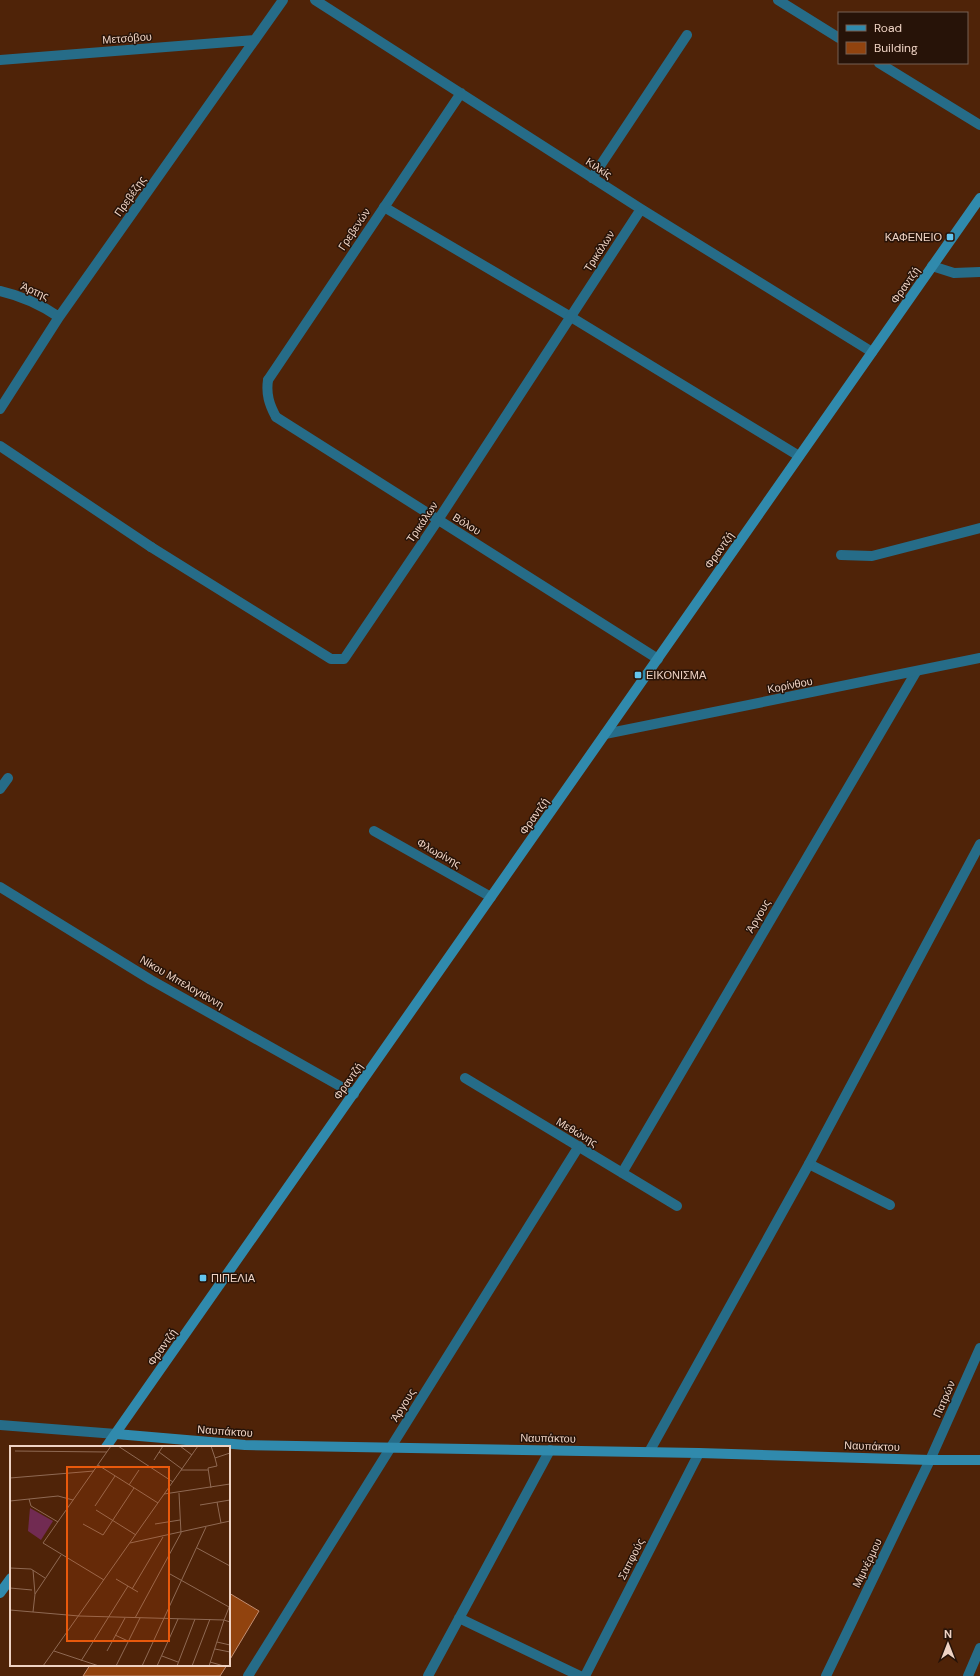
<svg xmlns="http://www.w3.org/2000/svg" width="980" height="1676" font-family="'DM Sans',sans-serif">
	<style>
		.building { fill: #91430e; stroke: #c18c70 }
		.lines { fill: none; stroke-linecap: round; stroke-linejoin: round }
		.service { stroke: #266c88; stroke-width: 10 }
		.pedestrian { stroke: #266c88; stroke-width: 10 }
		.minor { stroke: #266c88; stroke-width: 10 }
		.tertiary { stroke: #266c88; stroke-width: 10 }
		.secondary { stroke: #308aad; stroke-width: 10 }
		.poi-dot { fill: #64c5ee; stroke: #271308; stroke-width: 1.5 }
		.labels { text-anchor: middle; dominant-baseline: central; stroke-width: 3; stroke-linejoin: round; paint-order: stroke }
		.street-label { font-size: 11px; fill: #efd3c4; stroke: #271308 }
		.poi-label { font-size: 11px; fill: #efd3c4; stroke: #271308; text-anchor: start }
		.inset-road { fill: none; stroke: #8f6953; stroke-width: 1 }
		.view { fill: #e8590c; fill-opacity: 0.15; stroke: #e8590c; stroke-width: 2 }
		.inset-edge { fill: none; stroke: #efd3c4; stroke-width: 2 }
	</style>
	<rect width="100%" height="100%" fill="#4f2308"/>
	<path class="building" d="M229 1593 259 1611 229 1661Z
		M90 1665H227L220 1676H83Z"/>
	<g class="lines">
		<path class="service" d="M384 207 571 317 799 456
			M268 380C266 394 269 404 276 417
			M0 789 8 778
			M809 1164 890 1205"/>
		<path class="pedestrian" d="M0 446 151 547
			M374 831 491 897"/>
		<path class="minor" d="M315 0 641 209 872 352
			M778 0 839 38
			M0 60 255 40
			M879 63 980 125
			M592 178 687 35
			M932 266 954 273 980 272
			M0 291C22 296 40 304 59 317
			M268 380 461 93
			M0 409 59 317 283 0
			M276 417 658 659
			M151 547 331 659H344L438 520 641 209
			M841 555 872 556 980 528
			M0 887 151 980 354 1094
			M465 1078 677 1206
			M622 1173 916 672
			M649 1452 809 1164 980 844
			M459 1618 580 1676
			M248 1676 579 1146
			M428 1676 550 1450
			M585 1676 699 1453
			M826 1676 930 1460 980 1348
			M968 1676 980 1648"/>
		<path class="tertiary" d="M605 734 980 658
			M0 1425 116 1434"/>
		<path class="secondary" d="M116 1434 245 1445 699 1453 930 1460H980
			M106 1447 980 198
			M0 1593 11 1578"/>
	</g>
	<g class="poi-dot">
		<rect x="946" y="233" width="8" height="8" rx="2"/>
		<rect x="634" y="671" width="8" height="8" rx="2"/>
		<rect x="199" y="1274" width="8" height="8" rx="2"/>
	</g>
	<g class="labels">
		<g class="street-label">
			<text transform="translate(127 38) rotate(-4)">Μετσόβου</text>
			<text transform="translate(599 168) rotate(33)">Κιλκίς</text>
			<text transform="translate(130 196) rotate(-55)">Πρεβέζης</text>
			<text transform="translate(354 229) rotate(-56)">Γρεβενών</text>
			<text transform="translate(599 251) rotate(-57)">Τρικάλων</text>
			<text transform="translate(905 285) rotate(-55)">Φραντζή</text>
			<text transform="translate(35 291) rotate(23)">Άρτης</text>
			<text transform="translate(422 522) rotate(-56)">Τρικάλων</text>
			<text transform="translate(467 524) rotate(32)">Βόλου</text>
			<text transform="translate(719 550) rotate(-55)">Φραντζή</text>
			<text transform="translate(790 685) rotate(-11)">Κορίνθου</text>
			<text transform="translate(534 816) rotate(-55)">Φραντζή</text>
			<text transform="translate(439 853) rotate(29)">Φλωρίνης</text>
			<text transform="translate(758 916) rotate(-60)">Άργους</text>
			<text transform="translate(182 982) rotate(30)">Νίκου Μπελογιάννη</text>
			<text transform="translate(348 1081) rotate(-55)">Φραντζή</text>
			<text transform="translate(577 1132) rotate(31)">Μεθώνης</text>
			<text transform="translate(162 1347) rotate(-55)">Φραντζή</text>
			<text transform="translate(944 1399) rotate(-66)">Πατρών</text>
			<text transform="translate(403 1405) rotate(-58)">Άργους</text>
			<text transform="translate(225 1431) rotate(4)">Ναυπάκτου</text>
			<text transform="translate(548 1438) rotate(1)">Ναυπάκτου</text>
			<text transform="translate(872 1446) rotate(2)">Ναυπάκτου</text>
			<text transform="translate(631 1559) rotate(-63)">Σαπφούς</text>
			<text transform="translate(867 1563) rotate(-64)">Μιμνέρμου</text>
		</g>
		<g class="poi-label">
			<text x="942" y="237" text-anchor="end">ΚΑΦΕΝΕΙΟ</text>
			<text x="646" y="675">ΕΙΚΟΝΙΣΜΑ</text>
			<text x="211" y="1278">ΠΙΠΕΛΙΑ</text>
		</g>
	</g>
	<g transform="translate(10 1446)">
		<rect width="220" height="220" fill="#4f2308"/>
		<path d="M20 62 43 75 31 94 18 85Z" fill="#712b52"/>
		<path class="inset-road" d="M108 0 163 36M170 0 182 9M201 0 205 12 220 7M5 5 97 6M149 6 172 23M144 14 153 0M88 19 148 57M171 24H198M0 32 84 25M119 39 129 24M201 42 198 22 207 20 205 12M154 48 220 38M19 53 21 60 48 76M0 55 48 50 63 54M207 56 211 77M190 59 220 54M85 60 105 30M86 64 126 89M73 78 93 89 124 42M145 78 170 74M120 97 220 75M187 102 220 120M0 122 21 123 35 132M23 124 25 148M160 128 219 161M106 133 128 146M94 134 33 97 101 0M0 142 22 144M122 143 153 91M0 164 69 170M23 166 25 148 51 109M69 170 214 174 220 159M125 172 171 87 169 47M105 189 118 195M207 196 220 199M205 203 220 206M44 205 89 220M97 205 115 172M152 210 168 216M71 215 118 140M200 216 214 220M33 220 188 0M106 220 130 172M132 220 196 81M147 220 168 173M167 220 185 173M182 220 200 173M199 220 214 174 220 176"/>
		<path class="view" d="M57 21H159V195H57Z"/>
		<rect width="220" height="220" class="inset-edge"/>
	</g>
	<rect x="838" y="12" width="130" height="52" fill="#271308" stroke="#776053"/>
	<rect x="846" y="25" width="20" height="6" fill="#308aad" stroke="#776053"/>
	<text x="874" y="32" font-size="12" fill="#efd3c4">Road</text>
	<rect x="846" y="42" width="20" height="12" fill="#91430e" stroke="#776053"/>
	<text x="874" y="52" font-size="12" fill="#efd3c4">Building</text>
	<g transform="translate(948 1644)" stroke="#271308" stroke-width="3" paint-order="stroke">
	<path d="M0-3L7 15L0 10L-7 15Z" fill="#efd3c4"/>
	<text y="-6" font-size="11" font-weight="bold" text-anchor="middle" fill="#efd3c4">N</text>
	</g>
</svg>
